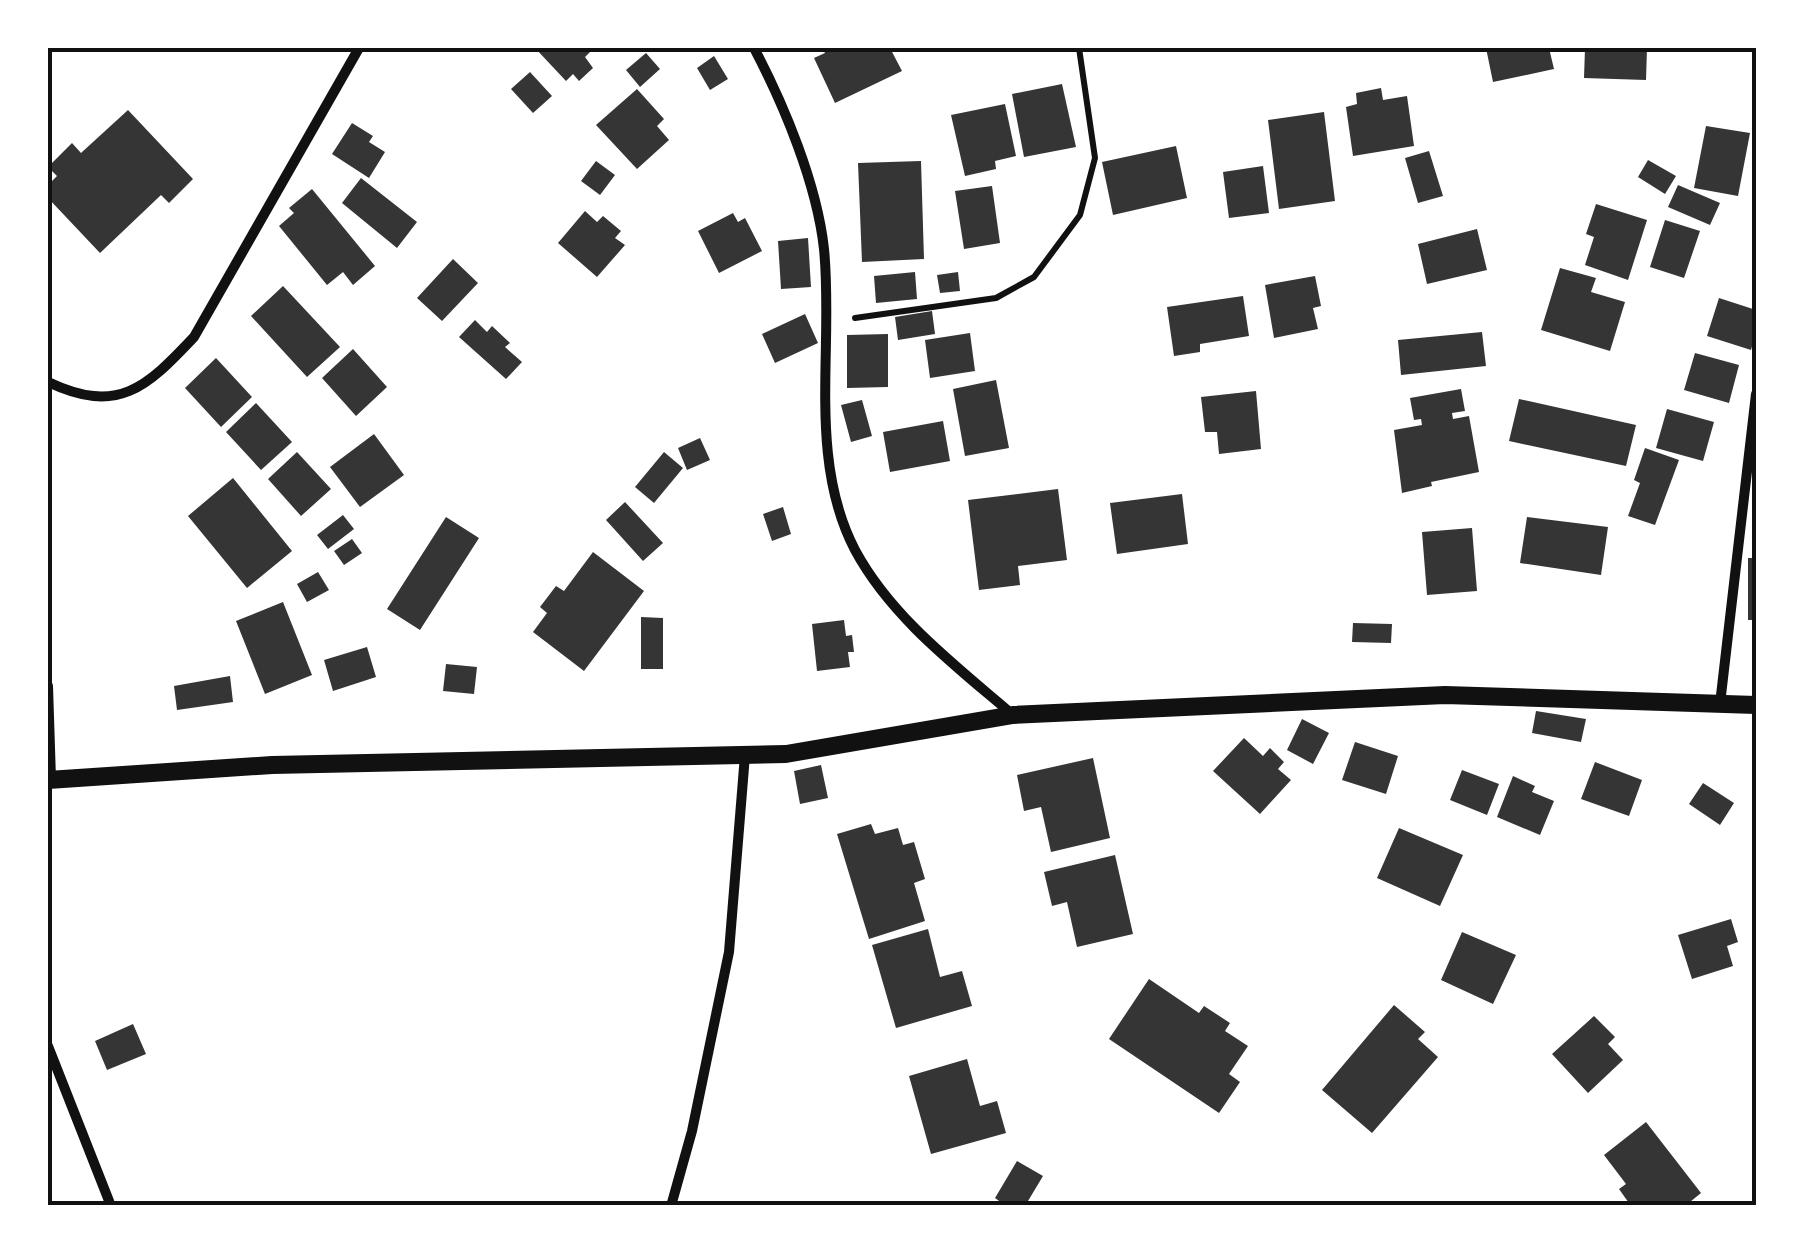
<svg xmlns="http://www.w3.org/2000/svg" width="1804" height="1253" font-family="'Public Sans',sans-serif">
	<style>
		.building { fill: #353535 }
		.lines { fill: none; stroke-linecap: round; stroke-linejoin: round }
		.path { stroke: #111; stroke-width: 6 }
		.minor { stroke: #111; stroke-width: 10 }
		.tertiary { stroke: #111; stroke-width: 18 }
		.neatline { fill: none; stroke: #111; stroke-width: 4 }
	</style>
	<rect width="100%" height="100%" fill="#fff"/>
	<path class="building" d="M535 48H586L590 52 585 57 593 68 579 81 573 74 566 81Z
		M822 48H890L902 71 835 103 814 58 825 53Z
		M1486 48H1549L1554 69 1493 82Z
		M1585 48H1647L1646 80 1584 78Z
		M646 53 660 69 640 87 626 70Z
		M714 56 728 79 710 90 697 68Z
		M530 72 552 96 533 113 511 89Z
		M1062 84 1076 147 1024 157 1012 94Z
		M1381 88 1383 100 1407 96 1414 146 1353 156 1346 107 1357 104 1356 93Z
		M637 89 664 119 657 126 669 140 637 169 596 125Z
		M1005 104 1016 156 995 161 996 169 965 176 951 115Z
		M128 110 193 179 169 203 161 195 100 253 48 198V185L57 176 48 167 72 143 81 153Z
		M1324 112 1335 201 1279 209 1268 120Z
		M352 123 373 136 369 142 385 152 369 178 332 154Z
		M1706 126 1750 133 1738 196 1694 188Z
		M1176 146 1187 198 1113 215 1102 162Z
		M1429 151 1443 196 1418 203 1405 158Z
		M1648 160 1676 176 1665 194 1638 177Z
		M596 161 615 175 600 195 581 181Z
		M921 161 924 259 862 262 858 163Z
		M1263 166 1269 213 1229 218 1223 172Z
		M361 178 417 222 397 248 342 203Z
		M1678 185 1720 203 1710 225 1668 207Z
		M992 186 1000 243 964 249 955 191Z
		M312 189 375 266 353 285 343 272 327 285 279 226 294 213 289 208Z
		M1596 204 1647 220 1628 280 1585 265 1594 237 1586 234Z
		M585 211 597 222 603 216 621 231 615 238 625 245 597 277 558 243Z
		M733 213 738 222 745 218 762 251 719 273 698 231Z
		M1665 220 1700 231 1684 278 1650 267Z
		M1477 229 1487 270 1427 284 1418 244Z
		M808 238 811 287 781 289 778 241Z
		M453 259 478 283 442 321 417 298Z
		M1560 268 1596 278 1591 292 1625 302 1610 351 1541 330Z
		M915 272 917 299 876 303 874 276Z
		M958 272 960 291 940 293 937 275Z
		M1315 276 1321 306 1313 308 1318 329 1274 338 1265 285Z
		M283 286 340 347 307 377 251 316Z
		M1243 296 1249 336 1200 344V352L1174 356 1167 307Z
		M1719 298 1756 310V332L1751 350 1707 336Z
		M932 311 935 334 898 340 895 317Z
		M805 314 818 343 775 363 762 334Z
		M475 320 487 332 492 326 510 343 505 347 522 362 506 379 459 337Z
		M1482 332 1486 366 1401 375 1398 340Z
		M970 333 975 371 930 378 925 340Z
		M888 334V387L847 388V335Z
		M353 349 387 387 356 416 322 378Z
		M1695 353 1739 365 1729 403 1684 390Z
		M216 358 252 397 221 427 185 388Z
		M996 380 1009 448 965 456 953 389Z
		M1461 389 1465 411 1452 413 1453 419 1469 416 1479 472 1431 482 1432 486 1402 493 1394 430 1422 425 1421 419 1414 420 1410 398Z
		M1256 391 1261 449 1219 454 1217 432H1205L1201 397Z
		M1519 399 1636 425 1626 466 1509 441Z
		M862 400 872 436 851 442 841 405Z
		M256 403 292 442 261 470 226 432Z
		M1667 409 1714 422 1703 461 1656 448Z
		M943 421 950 461 890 472 883 432Z
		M374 434 404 475 360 507 330 467Z
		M700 438 710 460 687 470 678 448Z
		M1645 448 1679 460 1655 525 1628 516 1640 483 1634 480Z
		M297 452 331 489 301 516 268 479Z
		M664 452 683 468 654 503 635 487Z
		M233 478 292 551 247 588 188 516Z
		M1058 489 1067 560 1018 566 1020 585 979 590 968 500Z
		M1182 494 1188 544 1117 554 1110 503Z
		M625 502 663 543 643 561 606 520Z
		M783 507 791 534 772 541 763 514Z
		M343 515 354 529 328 549 317 535Z
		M446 517 479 538 420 630 387 609Z
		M1527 517 1608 527 1601 575 1520 563Z
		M1472 528 1477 591 1427 595 1422 532Z
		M352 539 362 553 344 565 334 551Z
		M593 552 644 591 584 671 533 632 547 613 540 607 556 586 564 591Z
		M1748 558H1756V620H1748Z
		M318 572 329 590 307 602 297 584Z
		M283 602 312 675 265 694 236 621Z
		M641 617 663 618V669H641Z
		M844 620 846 636 852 635 854 652H848L850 667 817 671 812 624Z
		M1353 623 1392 624 1391 643 1352 642Z
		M367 647 376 677 333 691 324 660Z
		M446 664 477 667 474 694 443 691Z
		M230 676 233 702 177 710 174 686Z
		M1536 711 1586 719 1581 742 1532 733Z
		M1302 719 1329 733 1313 764 1287 750Z
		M1244 738 1263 756 1270 748 1284 762 1278 769 1291 780 1260 814 1213 771Z
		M1355 742 1398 756 1386 794 1342 780Z
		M1093 758 1110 838 1051 852 1041 807 1024 811 1017 775Z
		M1595 762 1642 780 1629 816 1581 799Z
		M821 765 828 798 800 804 794 771Z
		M1462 770 1499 784 1487 815 1450 800Z
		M1513 776 1535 786 1532 792 1554 801 1540 835 1497 817Z
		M1703 783 1734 803 1720 825 1689 804Z
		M871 824 875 834 898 828 903 845 914 842 925 879 914 883 925 921 869 939 837 834Z
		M1399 828 1463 855 1440 906 1377 878Z
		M1115 855 1133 934 1077 947 1067 902 1052 906 1044 872Z
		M1731 919 1738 942 1727 946 1733 966 1692 979 1678 935Z
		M928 929 940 977 962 971 972 1006 896 1028 872 945Z
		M1462 932 1516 955 1493 1004 1441 980Z
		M1149 979 1199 1013 1204 1006 1230 1023 1225 1031 1248 1046 1229 1074 1240 1082 1219 1113 1109 1039Z
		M1394 1005 1425 1032 1418 1039 1438 1057 1372 1133 1322 1090Z
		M1594 1016 1615 1037 1608 1044 1623 1060 1588 1093 1552 1054Z
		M133 1024 146 1054 107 1070 95 1041Z
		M967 1059 980 1106 997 1101 1006 1133 931 1154 909 1076Z
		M1646 1122 1701 1193 1685 1206H1631L1619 1189 1626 1184 1604 1155Z
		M1017 1161 1043 1176 1025 1206H1006L995 1198Z"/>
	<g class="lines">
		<path class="path" d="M855 318 996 298 1034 277 1080 215 1095 158 1079 48"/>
		<path class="minor" d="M754 48C784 105 817 184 824 249 834 348 807 458 855 550 891 617 956 666 1013 715
			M48 382C118 415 146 388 194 337L359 48
			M48 686 51 779
			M1720 704 1756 394
			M48 1046 111 1206
			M671 1206 692 1131 729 952 745 755"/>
		<path class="tertiary" d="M48 780 272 765 786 754 1013 715 1445 695 1756 705"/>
	</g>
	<rect width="1804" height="1253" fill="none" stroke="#ffffff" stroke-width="100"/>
	<rect x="50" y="50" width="1704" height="1153" class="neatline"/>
</svg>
